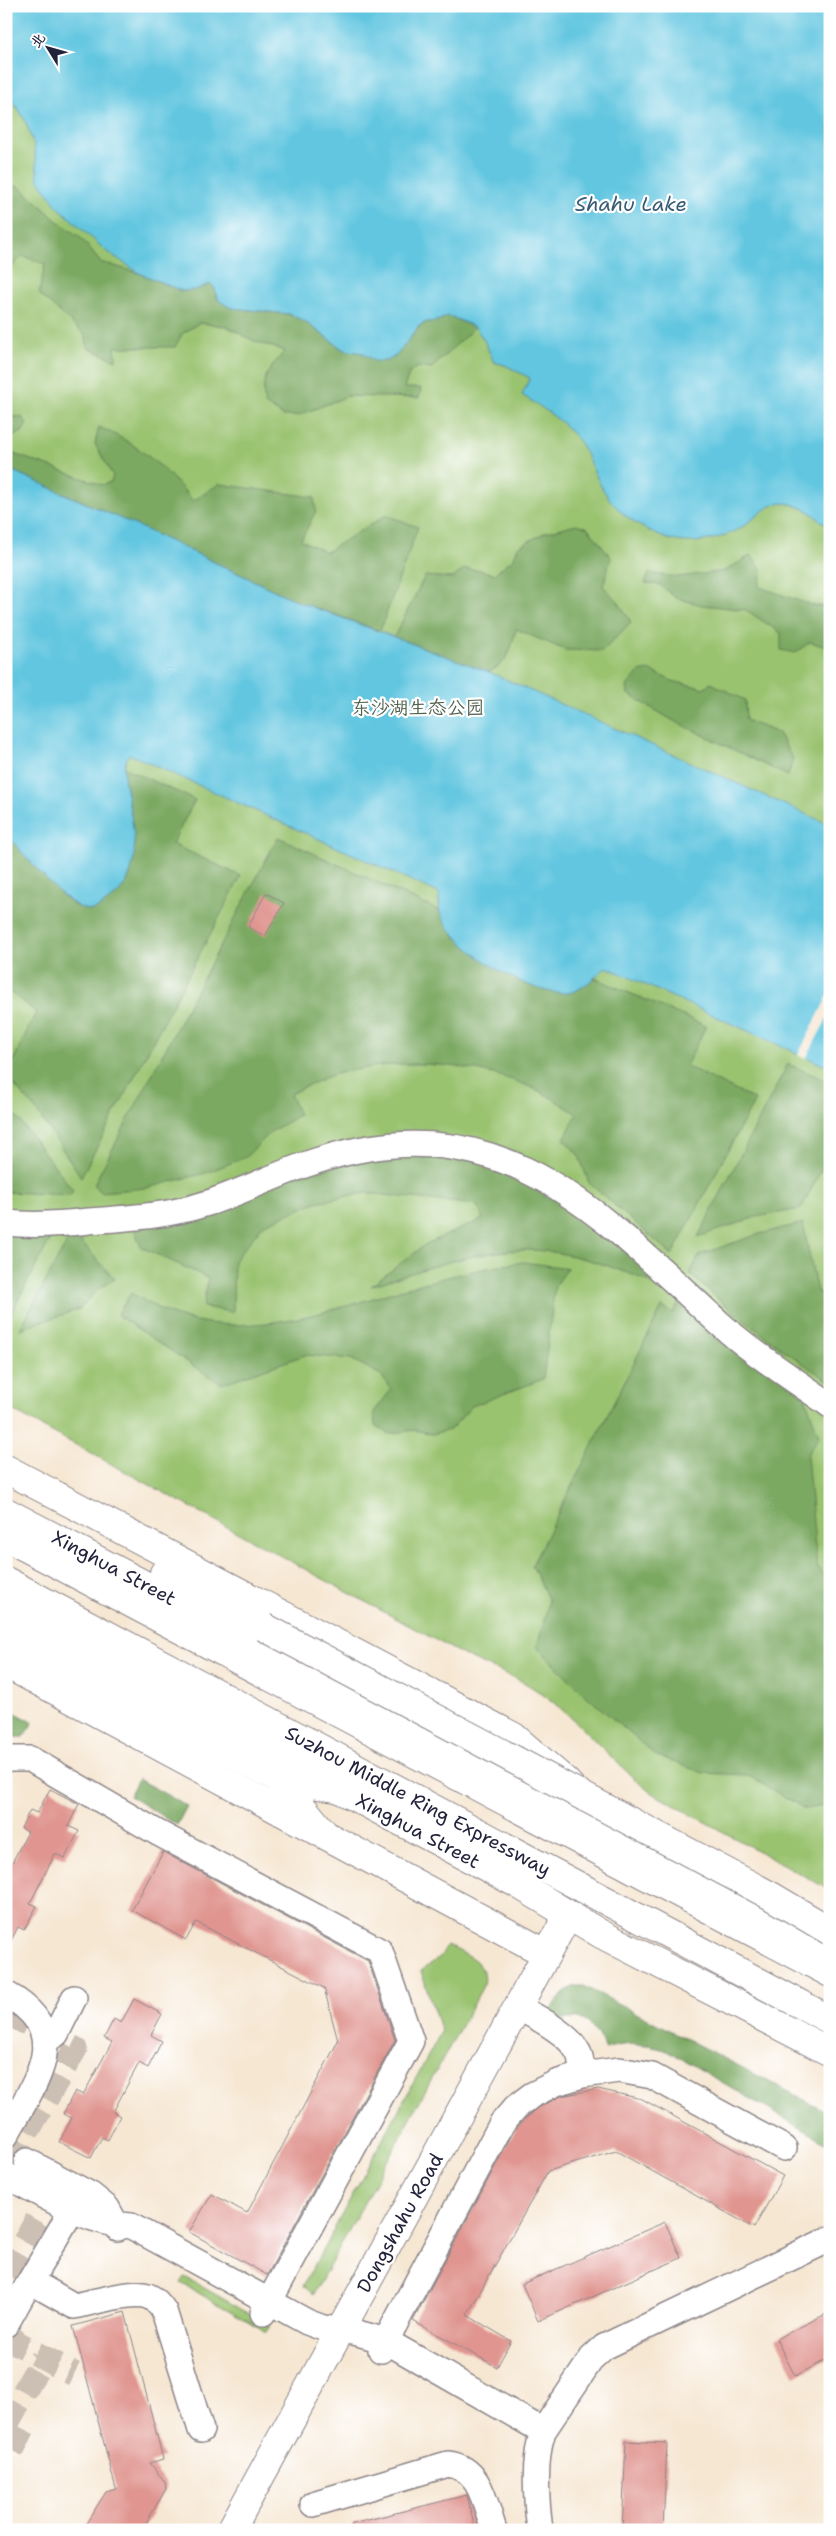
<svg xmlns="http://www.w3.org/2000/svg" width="836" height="2536" font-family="'Shantell Sans','LXGW WenKai TC',sans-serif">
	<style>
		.green { fill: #9ac36f; stroke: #5e7255 }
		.forest { fill: #7ba962; stroke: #4e664e }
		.water { fill: #62c6e0; stroke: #42748e }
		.pier { fill: #f6e7d3 }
		.building { fill: #e09590 }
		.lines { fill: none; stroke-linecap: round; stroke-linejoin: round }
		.minor-tunnel { stroke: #ccc0b5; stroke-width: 25; stroke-dasharray: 25 12; stroke-linecap: butt }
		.minor-casing { stroke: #8c8487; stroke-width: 28 }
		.major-casing { stroke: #8c8487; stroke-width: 30 }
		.highway-casing { stroke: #8c8487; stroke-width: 30 }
		.minor { stroke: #fff; stroke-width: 25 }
		.major { stroke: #fff; stroke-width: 28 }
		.highway { stroke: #fff; stroke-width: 28 }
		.highway-bridge-casing { stroke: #8c8487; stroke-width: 30; stroke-linecap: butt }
		.highway-bridge { stroke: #fff; stroke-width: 28 }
		.labels { text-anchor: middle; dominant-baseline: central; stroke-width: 4.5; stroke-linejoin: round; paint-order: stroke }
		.park-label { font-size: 19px; fill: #526250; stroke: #fff }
		.street-label { font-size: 19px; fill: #22223b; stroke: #fff }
		.water-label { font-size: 20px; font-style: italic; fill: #385b75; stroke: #fff }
	</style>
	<rect width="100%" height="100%" fill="#fff"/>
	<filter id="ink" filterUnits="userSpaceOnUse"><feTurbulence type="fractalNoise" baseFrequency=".02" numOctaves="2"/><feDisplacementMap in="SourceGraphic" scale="10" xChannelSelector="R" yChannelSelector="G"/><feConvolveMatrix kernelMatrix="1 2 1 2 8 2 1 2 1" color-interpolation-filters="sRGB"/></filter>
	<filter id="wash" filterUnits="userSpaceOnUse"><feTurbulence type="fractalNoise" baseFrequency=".0096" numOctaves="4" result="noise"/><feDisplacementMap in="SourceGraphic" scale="20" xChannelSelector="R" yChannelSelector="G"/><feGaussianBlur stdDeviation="1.12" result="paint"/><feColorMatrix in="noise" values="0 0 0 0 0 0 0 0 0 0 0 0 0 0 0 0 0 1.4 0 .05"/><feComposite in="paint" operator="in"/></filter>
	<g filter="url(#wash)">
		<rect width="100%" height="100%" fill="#f6e7d3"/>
		<path class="green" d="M6 6H830V1890L650 1792C611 1761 580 1720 539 1692 517 1676 491 1669 467 1657L6 1407Z
			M447 1945C467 1956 488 1960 483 1986L314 2294 303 2286 441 2032 421 1971 441 1956Z
			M185 2277 271 2326 267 2332 181 2283Z"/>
		<path class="forest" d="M6 184 19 187 34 199 56 220 81 238 100 262 139 273 182 291 195 290 210 284 214 286 216 297 232 308 289 314 304 321 344 350 363 353 374 361 412 336 419 327 427 322 437 321 448 316 475 327 431 369 417 367 410 372 404 388H421L419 398 348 396 297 416H283L265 404C260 377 268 371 285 351L254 341 226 326 199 323 182 334 175 347H115L116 360 88 348 85 335 39 294 45 264 22 256 6 273Z
			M6 416 22 417 27 424 22 432 12 437 8 447 11 453 102 485 111 482 113 476 95 444 99 427C137 443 167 469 193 501L219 484 314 497 316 511 301 540 326 552 386 515 418 527 380 631 299 602 142 528 6 468Z
			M577 524 588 528 611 557 603 586 617 600 631 622 603 651 565 650 516 629C510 651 510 661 489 672L394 637 425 576 453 578 464 569 480 570 494 574 514 558 518 547 546 532Z
			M751 555 762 570 759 587 815 606H826L830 601V648L810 642 795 653 781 650V633L746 610 702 605 676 598 660 585 645 583 649 573 678 577 725 571Z
			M649 670 672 681 703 688 711 683 745 700 746 720 778 733 793 759 788 776 672 720 628 694 627 686 639 672Z
			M122 767 195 800 172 844 241 876 81 1177 36 1110 6 1076 36 1012 6 989V834L64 897 77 907 131 814Z
			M278 837 440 911 455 937 569 993 595 978 706 1026 686 1066 755 1100 672 1255 589 1183 579 1156 564 1139 577 1114C565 1107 553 1098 541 1092 479 1061 403 1057 336 1074 320 1079 305 1087 290 1094L299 1115 272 1131 246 1157 206 1173 146 1188 101 1192 95 1186V1182Z
			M788 1064 830 1082V1153L801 1209 756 1217 698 1237Z
			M6 1103 73 1190 70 1195 6 1192Z
			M448 1144 556 1195 658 1279 656 1284C616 1268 566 1249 523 1250 470 1252 421 1270 371 1286L426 1244 483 1219 477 1205 366 1193 316 1202 263 1225 234 1261 233 1312 203 1307 208 1278 141 1247 135 1231 140 1213 225 1189Z
			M6 1218 61 1219 6 1323Z
			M803 1223 817 1292 830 1295V1382C781 1349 733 1314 690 1274L699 1255 756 1235Z
			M75 1227 82 1243 115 1279 97 1290 80 1309 20 1329Z
			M523 1262 568 1268 555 1286 543 1379 472 1406 450 1430 432 1434 415 1430 388 1434 375 1425 374 1412 391 1390 381 1375 351 1359 305 1355 221 1384 117 1315 131 1293C142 1299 153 1306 164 1311 245 1346 342 1306 420 1284 454 1275 488 1267 523 1262Z
			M681 1298 805 1397 819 1436 807 1455 817 1567 830 1583V1805L805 1809 747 1775 703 1773 655 1755 583 1693 537 1647 549 1601 532 1565 662 1307 673 1313Z
			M6 1708 33 1722 24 1737H12L6 1741Z
			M138 1779 187 1806 177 1825 129 1796Z
			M575 1986H584L830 2113V2145L665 2049C642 2043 629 2042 605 2049 593 2025 589 2015 561 2020L550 2013C557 2001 562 1992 575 1986Z"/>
		<path class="water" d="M6 6H830V528C821 521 812 512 802 508 773 495 765 511 745 525 723 540 691 547 665 538 637 527 614 511 600 484 593 470 588 456 580 443 566 422 543 408 522 395L530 378 505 365 494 362 484 340 475 327 454 318 448 316 437 321 427 322 419 326 397 355 387 361H374L363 353 344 350 304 321 289 314 232 308C216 301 220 300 214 287L210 284 195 290 182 291 139 273 105 250 57 206 38 179 34 145 25 120 6 91Z
			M6 468 142 528 299 602 489 672 830 825V1068L606 967C597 976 581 991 568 993 531 997 452 948 440 912 438 907 440 899 439 893L129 754C121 768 124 778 127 794 134 830 145 875 110 900 104 904 98 910 90 910 68 911 22 851 6 834Z"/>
		<path class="pier" d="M830 992V1013L806 1058 798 1055Z"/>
		<g id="blocks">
			<path class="building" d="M266 893 284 903 265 936 248 927Z
				M50 1789 79 1804 68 1826 79 1831 65 1858 55 1854 30 1903 37 1906 24 1930 18 1927 6 1950V1874L28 1832 21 1828 30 1810 37 1813Z
				M163 1852 368 1961 395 2040 267 2275 189 2232 212 2194 247 2213 338 2041 324 1988 196 1922 186 1940 132 1910Z
				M134 1999 162 2014 151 2035 162 2041 148 2068 139 2063 113 2112 120 2116 108 2140 102 2137 91 2158 59 2142 72 2118 63 2114 75 2091 83 2095 112 2042 104 2038 114 2019 121 2023Z
				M598 2089 642 2099 783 2176 754 2228 616 2151 548 2171 467 2315 511 2341 497 2367 413 2321 514 2131 526 2118 540 2107 561 2096Z
				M665 2222 681 2258 538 2321 522 2284Z
				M125 2312 163 2459 150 2463 165 2482 166 2489 142 2530H82L106 2492 116 2489 73 2326Z
				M830 2312V2358L795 2376 776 2339Z
				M626 2441 667 2443 663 2530H622Z
				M467 2495 475 2530H352V2524Z"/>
		</g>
	</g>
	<g filter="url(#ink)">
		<use href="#blocks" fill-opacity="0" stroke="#8c8487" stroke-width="1"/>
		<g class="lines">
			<path class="minor-tunnel" d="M6 2012 75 2049 6 2168
				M6 2274 47 2203
				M6 2332 17 2343 74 2374
				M6 2425 43 2358
				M6 2434 34 2448"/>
			<defs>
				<path id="minor" d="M6 1223C34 1226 62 1224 89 1221 130 1218 169 1216 208 1203 244 1191 279 1173 316 1161 499 1102 595 1209 718 1322 752 1353 792 1378 830 1405
					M6 1759H30L158 1833 380 1951 411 2041 263 2313
					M6 1994C77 2033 34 2083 6 2135
					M519 2008C537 2017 569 2034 578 2052 582 2058 581 2068 582 2075
					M46 2040 56 2034 74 1998
					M27 2161 91 2195 107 2208 118 2228
					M6 2175C45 2196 86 2223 131 2226L307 2322 323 2328 354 2332 386 2341 543 2431
					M72 2210 30 2281 74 2306C92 2303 134 2289 150 2297 156 2300 160 2305 164 2311L201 2430
					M6 2324 30 2281
					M381 2350 502 2123 516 2107 532 2095 556 2083 582 2075 619 2070 652 2076 784 2148
					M313 2504 448 2464C481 2468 485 2504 494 2530
					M540 2530C536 2499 533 2461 543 2431L592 2358 604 2347 830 2239"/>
				<path id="major" d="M6 1512 613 1831 830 1949
					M6 1611 516 1883 601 1934 830 2052
					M6 1664 547 1954
					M231 2530 568 1915"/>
				<path id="highway" d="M6 1469 514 1737 564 1780 613 1831
					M6 1537 830 1973
					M164 1573 264 1627
					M6 1581 830 2020
					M6 1635 278 1778 341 1789
					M278 1778 323 1832"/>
			</defs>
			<use href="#minor" class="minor-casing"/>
			<use href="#major" class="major-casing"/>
			<use href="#highway" class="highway-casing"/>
			<use href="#minor" class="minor"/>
			<use href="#major" class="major"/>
			<use href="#highway" class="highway"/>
			<defs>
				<path id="highway-bridge" d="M264 1627 771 1896 830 1931"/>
			</defs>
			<use href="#highway-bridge" class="highway-bridge-casing"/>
			<use href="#highway-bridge" class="highway-bridge"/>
		</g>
	</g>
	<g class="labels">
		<g class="park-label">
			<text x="418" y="707">东沙湖生态公园</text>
		</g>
		<g class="street-label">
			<text transform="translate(114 1568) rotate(28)">Xinghua Street</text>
			<text transform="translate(418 1801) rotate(28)">Suzhou Middle Ring Expressway</text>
			<text transform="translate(418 1831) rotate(28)">Xinghua Street</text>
			<text transform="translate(400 2223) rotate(-61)">Dongshahu Road</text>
		</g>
		<g class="water-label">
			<text x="631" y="204">Shahu Lake</text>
		</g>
	</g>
	<rect width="836" height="2536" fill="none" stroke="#fff" stroke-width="25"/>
	<g transform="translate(48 48) rotate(307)" stroke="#ffffff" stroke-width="4" paint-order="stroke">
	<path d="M0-4L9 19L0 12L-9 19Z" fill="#22223b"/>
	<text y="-8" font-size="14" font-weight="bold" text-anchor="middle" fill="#22223b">北</text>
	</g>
</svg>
